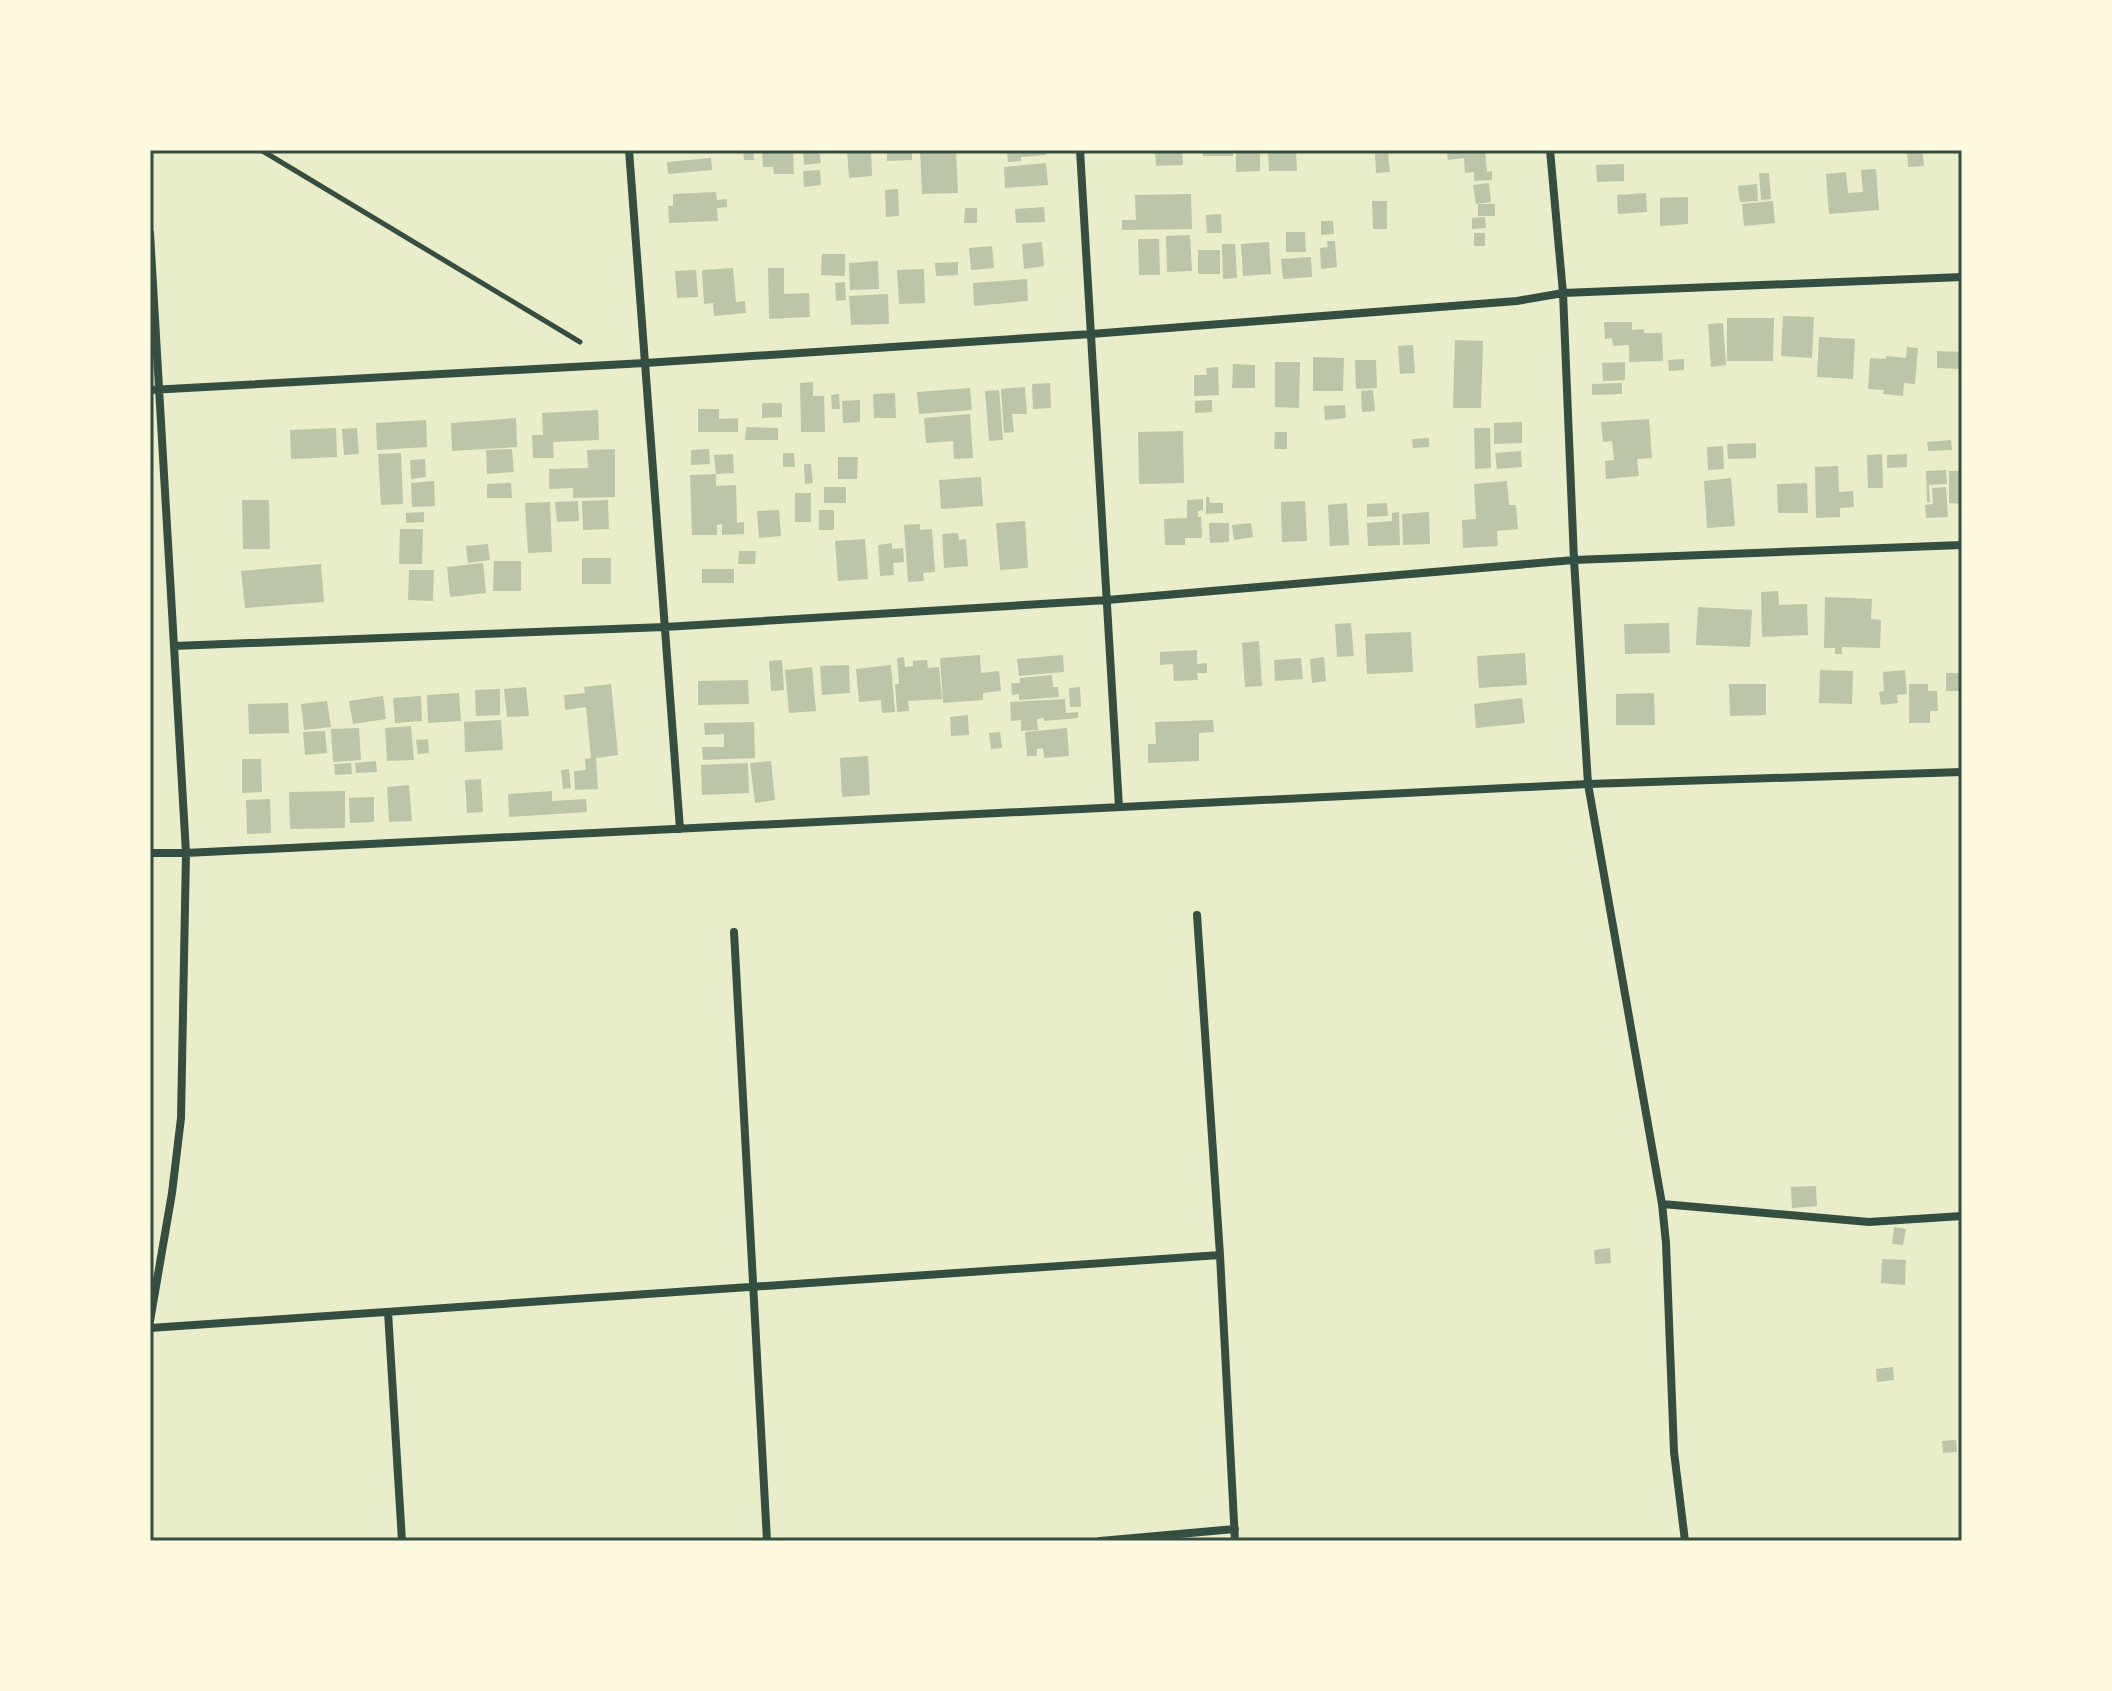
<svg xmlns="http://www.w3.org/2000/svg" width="2112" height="1691" font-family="Rubik,sans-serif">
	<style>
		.building { fill: #bcc5a7 }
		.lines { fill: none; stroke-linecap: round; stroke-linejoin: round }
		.path { stroke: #344e41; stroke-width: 5 }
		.minor { stroke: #344e41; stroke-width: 8 }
		.neatline { fill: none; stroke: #344e41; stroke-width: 3 }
	</style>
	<rect width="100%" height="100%" fill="#e9edc9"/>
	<path class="building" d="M743 150H753L754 160H744Z
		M762 150H793L794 174H774L773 167H763Z
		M803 150H819L821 163 804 165Z
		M847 150H871L872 176 849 178Z
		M887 150H912V160L887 161Z
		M920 150H956L958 193 922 194Z
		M1007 150H1046V155L1021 157V161L1008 162Z
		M1155 150H1182L1183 165 1156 166Z
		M1203 150H1233V156H1203Z
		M1236 150H1260V171L1236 172Z
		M1268 150H1296L1297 171H1269Z
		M1463 150H1485L1487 172 1492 171V180L1474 181V172L1465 173 1464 158 1448 160 1447 152Z
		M1907 150H1922L1924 166 1908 167Z
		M1388 153 1390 172 1376 173 1375 154Z
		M711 158 712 170 668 174 667 162Z
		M1046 163 1048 185 1005 188 1004 167Z
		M1624 164V181L1597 182 1596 165Z
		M1876 169 1879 210 1829 214 1826 174 1846 172 1848 193 1863 192 1861 170Z
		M820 170 821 185 804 187 803 171Z
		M1759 173H1769L1771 199 1761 200Z
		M1489 183 1491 202 1476 204 1473 185Z
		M1757 184 1758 201 1740 202 1738 186Z
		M898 189 899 216 886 217 885 190Z
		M716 192 717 200 727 199V207L717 208 718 221 669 223 668 206H673V194Z
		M1646 193 1647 212 1618 214 1617 195Z
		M1191 194 1192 229 1122 230V220H1136L1135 195Z
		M1688 197V224L1660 226V198Z
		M1372 201H1387V229H1373Z
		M1773 201 1775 223 1744 226 1742 204Z
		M1478 204H1495V216H1478Z
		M1044 207 1045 222 1016 223 1015 209Z
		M965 208H977V223H964Z
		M1221 214 1222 233H1207L1206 215Z
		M1485 217 1486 228 1472 229V218Z
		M1321 221H1333L1334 234 1321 235Z
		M1286 232H1305L1306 252H1286Z
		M1474 233H1485V246H1474Z
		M1190 235 1192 271 1167 272 1166 236Z
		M1138 239H1159L1160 275H1139Z
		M1327 241H1335L1337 267 1321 269 1320 248 1328 247Z
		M1042 242 1044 266 1024 269 1022 244Z
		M1269 242 1271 274 1243 276 1241 244Z
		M1222 244H1235L1237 278 1223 279Z
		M992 246 994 268 971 270 969 248Z
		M1198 250H1220V274H1198Z
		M822 254H845V276L821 275Z
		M1311 257 1312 277 1283 279 1281 259Z
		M878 261 879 289 850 290 849 263Z
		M958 262V275L936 276 935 263Z
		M733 268 736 302 745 301 746 313 714 316 713 303 704 304 702 270Z
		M768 268H784V294L809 293 810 317 769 319Z
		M924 269 925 303 899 304 897 270Z
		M696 270 698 297 677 298 675 271Z
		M1027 279 1028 301 974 306 973 283Z
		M845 282 846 300 836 301 835 283Z
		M888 294 889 324 851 325 849 296Z
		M1783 316 1814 317 1812 358 1781 356Z
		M1727 318H1774L1773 361H1727Z
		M1604 322H1632V330L1644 329V333H1662L1663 361 1629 362V345L1613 346 1612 338 1605 339Z
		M1723 323 1726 365 1711 367 1708 324Z
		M1819 337 1855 339 1853 379 1817 377Z
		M1455 340 1483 341 1481 408H1453Z
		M1413 345 1415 373 1400 374 1398 346Z
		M1907 347 1918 348 1915 384 1904 383 1903 396 1883 394 1884 390 1868 389 1870 358 1886 359V356L1906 358Z
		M1937 351 1962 352V369L1937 368Z
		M1313 357 1344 358 1343 391H1313Z
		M1684 359V370L1669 371 1668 360Z
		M1355 360H1376L1377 388 1356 389Z
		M1275 362H1300L1299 408 1275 407Z
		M1625 362V380L1603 381 1602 363Z
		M1233 364 1255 365V388H1232Z
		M1218 367 1219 395 1194 396V375H1207L1206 368Z
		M813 382V396H824L825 432H801L800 383Z
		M1050 383 1051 408 1033 409 1032 384Z
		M1622 383V394L1592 395V384Z
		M1025 387 1027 414H1012L1014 432 1004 433 1001 389Z
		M970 388 972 410 919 414 917 392Z
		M999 390 1003 440 989 441 985 391Z
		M1373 390 1375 411 1362 412 1361 391Z
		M895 393 896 418H874L873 394Z
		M839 394 840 409H832L831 395Z
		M860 400V422L843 423 842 401Z
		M1212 400V412L1195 413V401Z
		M762 403H782V417L762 418Z
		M1345 405 1346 418 1325 420 1324 406Z
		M698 409H719V419L738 418V432H698Z
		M598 410 599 440 553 442 554 458H533L532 435H543L542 413Z
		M970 414 973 458 954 459 953 441 926 443 924 418Z
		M516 418 517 447 452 451 451 423Z
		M1649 419 1652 458 1637 459 1639 476 1606 479 1605 461 1614 460 1612 441 1603 442 1601 422Z
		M426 420 427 447 377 450 376 423Z
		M1522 422V443L1494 444V423Z
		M746 427 778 428V440H745Z
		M336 428 337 457 291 459 290 430Z
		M357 428 359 454 344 455 342 429Z
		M1474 428H1490L1491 468 1475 469Z
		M1183 431 1184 483 1139 484 1138 432Z
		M1275 432H1287V449H1274Z
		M1429 438V447L1413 448 1412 439Z
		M1951 440 1952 450 1928 451 1927 442Z
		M1756 443V458L1728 459 1727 444Z
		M1723 446 1724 469 1708 470 1707 447Z
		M512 449 514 472 487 474 486 450Z
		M615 449V497L573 498V488L549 489V469L588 468 587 450Z
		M709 449 710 464 691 465V450Z
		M1521 451 1522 467 1497 469 1495 453Z
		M401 453 403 504 381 505 378 454Z
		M783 453H794L795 467H783Z
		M733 454 734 473 716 474 714 455Z
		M1882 454 1883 488H1868L1867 455Z
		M1907 454V467L1887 468V455Z
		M838 457H858L857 479H838Z
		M425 459 426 477 411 479 410 460Z
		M804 464H811L813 483 805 484Z
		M1838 466 1839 492 1853 491 1854 507 1840 508V517L1816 518 1815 467Z
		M1946 470 1947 484 1929 485 1930 502H1927L1926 471Z
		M1949 471H1962V504L1949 503Z
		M716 474V486L736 485 737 523 744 522V534L722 535V524L717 525V535H692L690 475Z
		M981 477 983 506 941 509 939 480Z
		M1731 478 1735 526 1707 528 1704 481Z
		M434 481 435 506 412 507 411 483Z
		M1507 481 1509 505H1516L1518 529 1497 531 1498 546 1463 548 1462 520 1476 519 1474 484Z
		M511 483 512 498H487V484Z
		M1807 483 1808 513H1778L1777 484Z
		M824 487H846V503H824Z
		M1946 487 1948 517 1926 518 1925 505 1933 504 1932 488Z
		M795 493H811V522H795Z
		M1206 497H1209L1210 503H1223V513L1206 514Z
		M1203 499V510L1198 511V517H1201L1202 538H1185V545H1165L1164 519 1187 518V500Z
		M242 500H269L270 549H243Z
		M608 500 609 529 583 530 582 501Z
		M578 501 579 521 557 522 555 502Z
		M1305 501 1307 541 1282 542 1281 502Z
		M550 502 552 552 528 553 525 503Z
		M1347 503 1349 545 1330 546 1328 505Z
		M1387 503 1388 516 1367 517V504Z
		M779 510 781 536 759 538 757 511Z
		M819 510H834V530H819Z
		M424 512V522L406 523V513Z
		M1399 512 1400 545 1368 546 1367 523 1392 521V513Z
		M1429 512 1430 544 1403 545 1402 514Z
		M1025 521 1028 568 1000 570 996 523Z
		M1209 523H1229V542L1210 543Z
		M1251 523 1253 537 1234 540 1232 525Z
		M920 524V530L932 529 935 572 923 573 924 581 908 582 904 525Z
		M400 529H423L422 564H399Z
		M958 533 959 540 966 539 968 566 944 568 942 534Z
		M865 539 868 579 838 581 835 541Z
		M892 543V549L903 548 904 562 893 563 894 575 880 576 878 545Z
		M488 544 490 560 468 563 466 546Z
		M739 551H756L755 564H738Z
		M582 558H611V584H582Z
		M494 561H521V591H493Z
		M483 563 486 593 450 597 447 567Z
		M321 564 324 602 245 608 241 571Z
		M702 569H734V583H702Z
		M409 570H434L433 601 408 600Z
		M1778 591 1779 605 1807 604 1808 635 1762 637 1761 592Z
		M1825 597 1872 599 1871 619 1881 620 1880 648 1842 647V654H1835V648H1824Z
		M1698 607 1752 610 1750 647 1696 645Z
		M1351 623 1354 656 1337 657 1335 624Z
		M1669 623 1670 653 1625 654 1624 624Z
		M1411 632 1413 672 1367 674 1365 634Z
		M1259 641 1262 686 1245 687 1242 643Z
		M1197 650V664L1207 663V673H1197L1198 680 1174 681 1173 664 1160 665V652Z
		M1525 653 1527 685 1479 688 1477 656Z
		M980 655 981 673 999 671 1001 691 983 693V700L943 703 940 658Z
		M1063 655 1064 672 1019 676 1017 659Z
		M904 657 905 667 913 666V661L927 660 928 668 939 667 942 699 908 701 909 711 897 712 895 684H899L897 658Z
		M1324 657 1326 681 1312 683 1310 659Z
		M1301 658 1303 679 1275 681 1274 660Z
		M782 660 784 690 771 691 769 661Z
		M849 665 850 693 822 695 820 666Z
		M891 665 895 712 882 713 881 700 859 702 856 669Z
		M812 667 816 711 789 713 785 670Z
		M1820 670 1853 671 1852 704 1819 703Z
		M1905 670 1907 694 1897 695 1898 703 1881 705 1879 692 1884 691 1883 672Z
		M1946 673H1962V691H1946Z
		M1052 675 1053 687H1058L1059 697 1019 700V694L1012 695 1011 683H1020V678Z
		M748 680 749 704 698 705V681Z
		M611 684 618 755 596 758 598 789 575 790 574 771 586 770 585 759 591 758 586 707 565 710 564 695 585 693 584 687Z
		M1729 684H1766V715L1730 716Z
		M1909 684H1928V691H1937L1938 711H1930V723H1909Z
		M526 687 529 716 507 717 504 689Z
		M1080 687 1081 707H1070L1069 688Z
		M500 689V715L476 716 475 690Z
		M459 693 461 721 428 723 427 695Z
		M1654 693 1655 725H1616V694Z
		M383 696 386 719 353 724 349 701Z
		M421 696 422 721 395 723 393 698Z
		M1522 698 1525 723 1476 728 1474 704Z
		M1065 699 1066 713 1078 712V718L1044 721V718L1037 719 1038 730 1021 731V720L1011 721 1010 702Z
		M327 701 331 727 304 730 301 704Z
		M288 703 289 733 249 734 248 704Z
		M968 715 969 735 951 736 950 717Z
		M501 720 503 750 465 752 464 722Z
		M1213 720 1214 732 1199 733V761L1148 763V744H1156L1155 722Z
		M754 722 755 758 703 760 702 747H724V734L705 735 704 723Z
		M411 726 414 760 387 761 385 728Z
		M359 728 361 760 333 762 331 729Z
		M1067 728 1069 756 1044 758 1043 748 1037 749V756H1027L1025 732Z
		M325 731 327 753 305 755 303 732Z
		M1000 732 1002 748 991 749 989 733Z
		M428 739 429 753 418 754 416 740Z
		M868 756 870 795 842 797 840 758Z
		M242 759H261L262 792 242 793Z
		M376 761 377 772 356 773 355 763Z
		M771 761 775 800 755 803 750 763Z
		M351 763 352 774 335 775 334 764Z
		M748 763 749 793 702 795 701 765Z
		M569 769 571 788 563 789 561 770Z
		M481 779 483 812 467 813 465 780Z
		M409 785 412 821 389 822 387 787Z
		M345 791V828L290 829 289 792Z
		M552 791V801L586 799 587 812 509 817 508 794Z
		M374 797V822L350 823 349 798Z
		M270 799 271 833 247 834 246 800Z
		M1816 1186 1817 1206 1792 1208 1791 1187Z
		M1894 1227 1906 1229 1903 1245 1892 1244Z
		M1610 1248 1611 1263 1595 1264 1594 1250Z
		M1882 1259 1906 1260 1905 1285 1881 1283Z
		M1893 1367 1894 1380 1877 1382 1876 1369Z
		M1956 1440 1957 1452 1943 1453 1942 1441Z"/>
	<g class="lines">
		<path class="path" d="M261 150 580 342"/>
		<path class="minor" d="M629 150 680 829
			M1080 150 1119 807
			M1550 150 1563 293 1574 560 1588 784 1662 1204 1666 1243 1674 1452 1685 1541
			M150 233 186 853 181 1118 172 1193 150 1321
			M150 390 645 363 1091 334 1517 301 1563 293 1962 277
			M174 646 665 627 1107 600 1574 560 1962 545
			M150 853H186L1588 784 1962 772
			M1197 915 1220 1255 1235 1541
			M734 932 767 1541
			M1662 1204 1869 1222 1962 1216
			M388 1312 402 1541
			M150 1328 1220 1255
			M1100 1541 1235 1529"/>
	</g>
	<rect width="2112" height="1691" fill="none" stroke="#fefae0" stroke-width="304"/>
	<rect x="152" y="152" width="1808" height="1387" class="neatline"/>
</svg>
